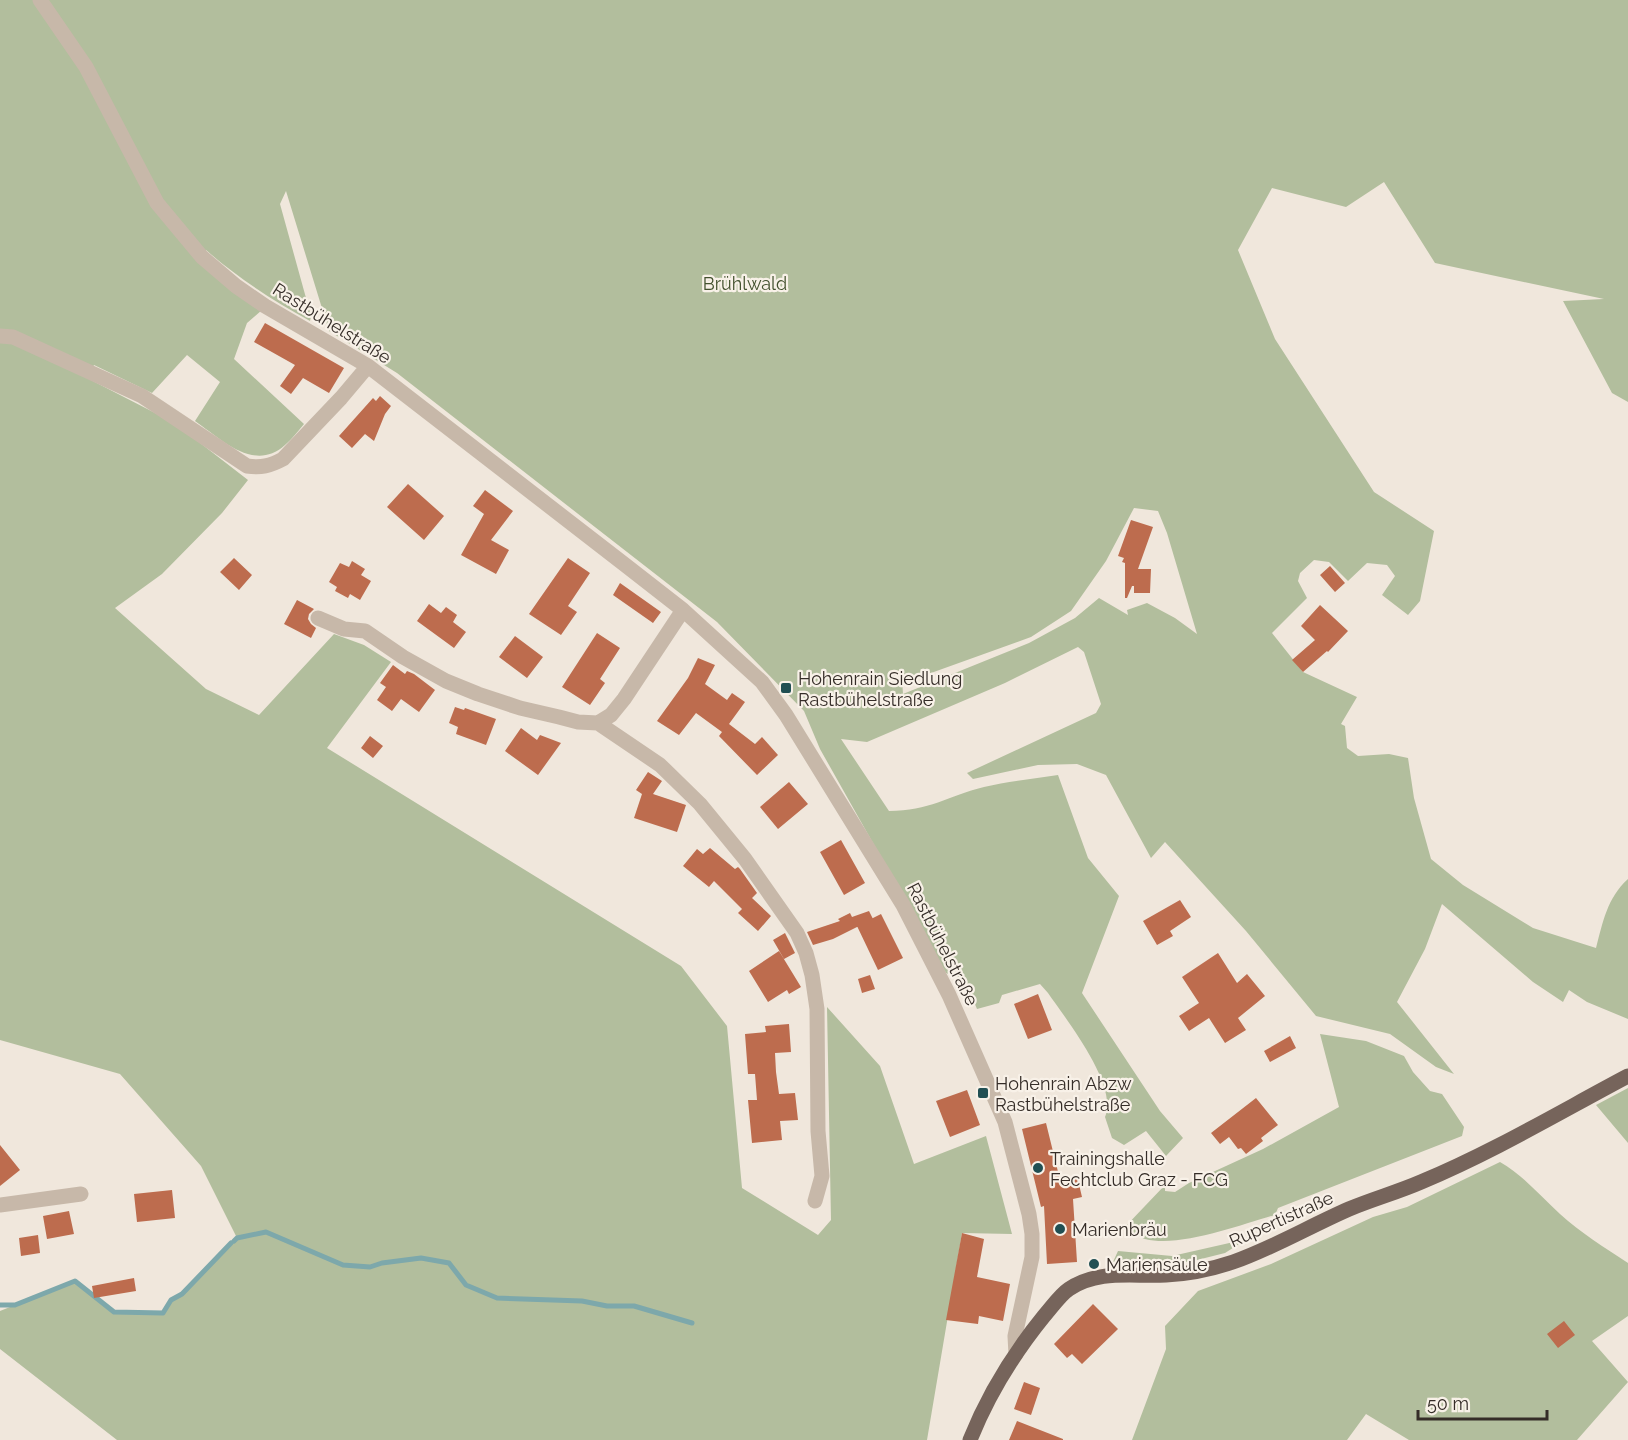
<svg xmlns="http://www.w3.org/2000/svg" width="1628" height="1440" font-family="Raleway,sans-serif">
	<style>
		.green { fill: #b2be9d; fill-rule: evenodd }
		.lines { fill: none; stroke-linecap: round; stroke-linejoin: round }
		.stream { stroke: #7da8ab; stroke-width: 5 }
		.building { fill: #bd6c4e }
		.minor { stroke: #c7b8a9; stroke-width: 15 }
		.major { stroke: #76645b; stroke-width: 15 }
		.poi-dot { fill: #214f53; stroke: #f8f1e8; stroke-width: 2 }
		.labels { text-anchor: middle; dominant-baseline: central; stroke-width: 4.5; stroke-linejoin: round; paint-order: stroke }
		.park-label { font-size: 18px; fill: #43512e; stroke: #f8f1e8 }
		.street-label { font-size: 18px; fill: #352d28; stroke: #f8f1e8 }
		.poi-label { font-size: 18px; fill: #352d28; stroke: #f8f1e8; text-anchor: start }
	</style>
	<rect width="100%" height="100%" fill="#f0e7dc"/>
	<path class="green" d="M0 0H1628V402L1612 393 1563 301 1604 299 1435 263 1384 182 1346 207 1272 188 1238 250 1275 339 1374 492 1434 531 1420 601 1408 615 1382 595 1395 576 1387 565 1367 563 1348 581 1329 562 1314 560 1300 573 1298 581 1307 598 1272 633 1303 672 1357 697 1341 724 1345 726 1347 748 1358 756 1389 754 1408 758 1414 798 1431 859 1463 885 1533 928 1596 948C1603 922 1607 898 1628 879V1019L1587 1002 1569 990 1563 1002 1533 982 1442 904 1425 949 1397 1002 1454 1074 1436 1067 1390 1034 1316 1016 1246 931 1165 842 1151 858 1106 775 1077 764 1038 765 973 779 967 773 1096 713 1101 704 1084 652 1078 647 1005 683 867 742 841 739 889 811C929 811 948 796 984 787 1008 781 1034 779 1058 775L1088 858 1119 896 1082 993 1160 1111 1183 1138 1166 1156 1146 1131 1124 1145 1112 1138 1105 1117C1119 1086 1066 1019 1048 993L1040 984 1002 995 999 1003 977 1009 965 980 946 973 820 749 804 711 717 622 397 373 329 331 286 191 280 204 311 316 310 321C272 300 238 278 206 250L194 258 262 310 247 323 234 359 304 424C298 431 292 439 285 445 254 473 221 439 195 421L220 382 187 355 152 393 94 365 87 378 159 415 195 439 248 480 222 513 162 574 115 608 206 689 259 715 334 634 364 645 391 662 327 748 681 966 727 1026 742 1188 818 1235 831 1220 827 1007 880 1066 914 1164 986 1136 1012 1234 962 1233 927 1440H117L0 1349V1311L75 1281 114 1312 163 1313 171 1300 182 1294 237 1238 201 1166 120 1074 0 1040ZM1134 508 1158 511 1167 533 1197 634 1175 618 1147 603 1127 610 1128 615 1099 598 1075 618 1029 643 903 694 902 680 931 673 1031 637 1071 611 1106 561Z
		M1320 1034 1366 1041 1404 1056 1413 1072 1430 1091 1442 1094 1464 1127 1462 1136 1278 1208 1275 1215C1240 1225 1180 1248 1145 1239 1138 1237 1131 1231 1124 1228L1165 1185V1191L1175 1192 1189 1183 1263 1149 1339 1107Z
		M1628 1088V1143L1596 1105Z
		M1500 1162C1523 1175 1540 1196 1560 1214 1580 1232 1605 1248 1628 1263V1316L1592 1341 1628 1382 1577 1440H1409L1366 1414 1347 1440H1132L1166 1349 1165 1326 1198 1291 1271 1264 1373 1217 1407 1207Z
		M1247 1239 1225 1253 1193 1261 1152 1266 1113 1262 1118 1251 1172 1256Z"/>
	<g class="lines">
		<path class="stream" d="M234 1241 237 1238 266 1232 343 1265 370 1267 382 1263 421 1258 449 1263 466 1285 497 1298 582 1301 607 1306H634L692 1323
			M0 1305H15L75 1281 114 1312 163 1313 171 1300 182 1294 231 1243"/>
	</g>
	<path class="building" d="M265 323 344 368 329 393 303 378 291 394 280 386 295 365 254 342Z
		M380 396 391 406 385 414 374 441 365 434 352 448 339 436 373 398 376 401Z
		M408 484 444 516 424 540 387 507Z
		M485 490 513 511 491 540 509 550 496 574 461 555 484 514 473 506Z
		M1131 520 1153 527 1138 569H1151L1150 593H1134V586H1132L1127 598H1125V563L1122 562 1124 558 1118 556Z
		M234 558 252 575 239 590 220 572Z
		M568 558 590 573 568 606 577 612 561 635 529 614Z
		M352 561 365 569 361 575 371 581 360 600 350 594 348 598 335 591 337 587 329 582 340 563 349 567Z
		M1330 566 1345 583 1335 592 1320 575Z
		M620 583 661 612 653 623 613 595Z
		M297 600 314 609 309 614 308 619 311 624 316 628 311 638 284 624Z
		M429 604 441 613 446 607 457 615 453 622 466 632 454 648 417 621Z
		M1320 605 1348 631 1328 652 1327 651 1303 672 1292 660 1315 640 1301 626Z
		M597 633 620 648 600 679 605 683 590 705 562 687Z
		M515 636 543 657 527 678 499 657Z
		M698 658 715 665 705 684 727 700 732 693 745 702 729 724 755 744 762 737 778 755 757 775 719 736 722 732 696 713 679 735 657 721 688 678Z
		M393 665 405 674 407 671 414 674 435 690 419 712 401 699 392 711 377 700 386 687 380 683Z
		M455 707 464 710 465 708 496 719 486 745 456 734 458 727 449 723Z
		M521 728 537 740 540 735 561 743 538 775 505 751Z
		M370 736 383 746 373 758 361 748Z
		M648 772 662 781 653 794 686 805 677 832 634 818 642 794 636 790Z
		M789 782 808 804 778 829 760 807Z
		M841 840 865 883 844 895 820 852Z
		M710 848 735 869 738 867 740 869 757 893 752 898 771 916 758 931 738 913 742 909 714 881 709 887 683 866 697 849 703 854Z
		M1180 900 1191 917 1170 931 1173 936 1157 945 1143 921Z
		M869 911 873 919 833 939 813 945 807 932 840 921 838 919 850 913 852 917Z
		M881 914 903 958 878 970 857 926Z
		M785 933 795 953 784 959 773 940Z
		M779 951 801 987 789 994 787 990 768 1002 749 971Z
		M1218 953 1237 983 1247 974 1265 996 1238 1018 1246 1030 1225 1043 1209 1018 1189 1031 1179 1016 1199 1003 1182 977Z
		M870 975 875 989 862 993 858 979Z
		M1038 994 1052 1030 1028 1039 1014 1004Z
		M789 1024 791 1052 775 1053 776 1072 779 1094 795 1093 798 1120 780 1121 782 1140 752 1143 748 1100H757L755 1074H748L745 1034 766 1032 765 1026Z
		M1290 1036 1296 1048 1270 1062 1264 1051Z
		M967 1090 980 1125 950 1137 936 1101Z
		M1256 1098 1278 1125 1261 1138 1263 1141 1246 1154 1241 1148 1238 1149 1229 1137 1220 1144 1211 1133Z
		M1046 1123 1060 1180 1077 1176 1082 1197 1073 1199 1077 1262 1047 1264 1044 1206 1041 1207 1022 1129Z
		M0 1145 20 1170 0 1186Z
		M172 1190 175 1218 137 1222 134 1194Z
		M69 1211 74 1234 47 1239 43 1216Z
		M962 1233 984 1239 977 1277 1010 1284 1003 1321 979 1316 978 1324 946 1320Z
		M38 1235 40 1253 21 1256 19 1238Z
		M134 1278 136 1291 94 1298 92 1286Z
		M1093 1304 1118 1329 1082 1364 1072 1354 1067 1358 1054 1344Z
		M1564 1321 1575 1335 1558 1348 1547 1334Z
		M1024 1382 1040 1388 1031 1415 1014 1409Z
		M1017 1421 1063 1439V1440H1009Z"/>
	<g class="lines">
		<path class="minor" d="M40 0 86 67 157 203 202 257 236 286 265 306 368 366 624 564 683 610 762 682 786 715 903 905 949 995 1005 1122 1029 1214 1032 1234V1257L1015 1336 1016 1354
			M0 336 13 337 142 396 247 466C261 468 270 466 283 459L341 398 368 366
			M318 618 344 629 365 631 403 657 446 681 478 694 520 708 559 717 578 722 598 723 611 715 624 699 683 610
			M598 723 660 765 700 804 745 859 797 933 806 953 812 975 817 1009 818 1131 822 1176 815 1201
			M0 1205 81 1194"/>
		<path class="major" d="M970 1440C988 1395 1014 1353 1044 1316 1052 1307 1060 1295 1069 1289 1099 1269 1133 1277 1166 1275 1189 1274 1212 1269 1233 1262 1273 1248 1310 1226 1349 1209 1373 1199 1398 1192 1421 1182 1493 1152 1560 1112 1628 1076"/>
	</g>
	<g class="poi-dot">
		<rect x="780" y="682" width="12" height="12" rx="3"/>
		<rect x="977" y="1087" width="12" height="12" rx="3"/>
		<circle cx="1038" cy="1168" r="6"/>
		<circle cx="1060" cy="1229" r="6"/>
		<circle cx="1094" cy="1264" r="6"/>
	</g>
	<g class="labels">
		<g class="park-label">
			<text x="745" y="283">Brühlwald</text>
		</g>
		<g class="street-label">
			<text transform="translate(332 323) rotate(32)">Rastbühelstraße</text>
			<text transform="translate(943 944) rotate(63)">Rastbühelstraße</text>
			<text transform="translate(1281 1219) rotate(-24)">Rupertistraße</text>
		</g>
		<g class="poi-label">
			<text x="798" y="678">Hohenrain Siedlung<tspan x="798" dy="21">Rastbühelstraße</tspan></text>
			<text x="995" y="1083">Hohenrain Abzw<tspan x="995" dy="21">Rastbühelstraße</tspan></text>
			<text x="1050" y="1158">Trainingshalle<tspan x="1050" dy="21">Fechtclub Graz - FCG</tspan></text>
			<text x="1072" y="1229">Marienbräu</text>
			<text x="1106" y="1264">Mariensäule</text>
		</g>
	</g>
	<path d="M1418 1410v9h129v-9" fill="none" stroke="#352d28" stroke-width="3"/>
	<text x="1427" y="1410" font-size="18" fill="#352d28" stroke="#f8f1e8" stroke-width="4.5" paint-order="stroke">50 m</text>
</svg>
